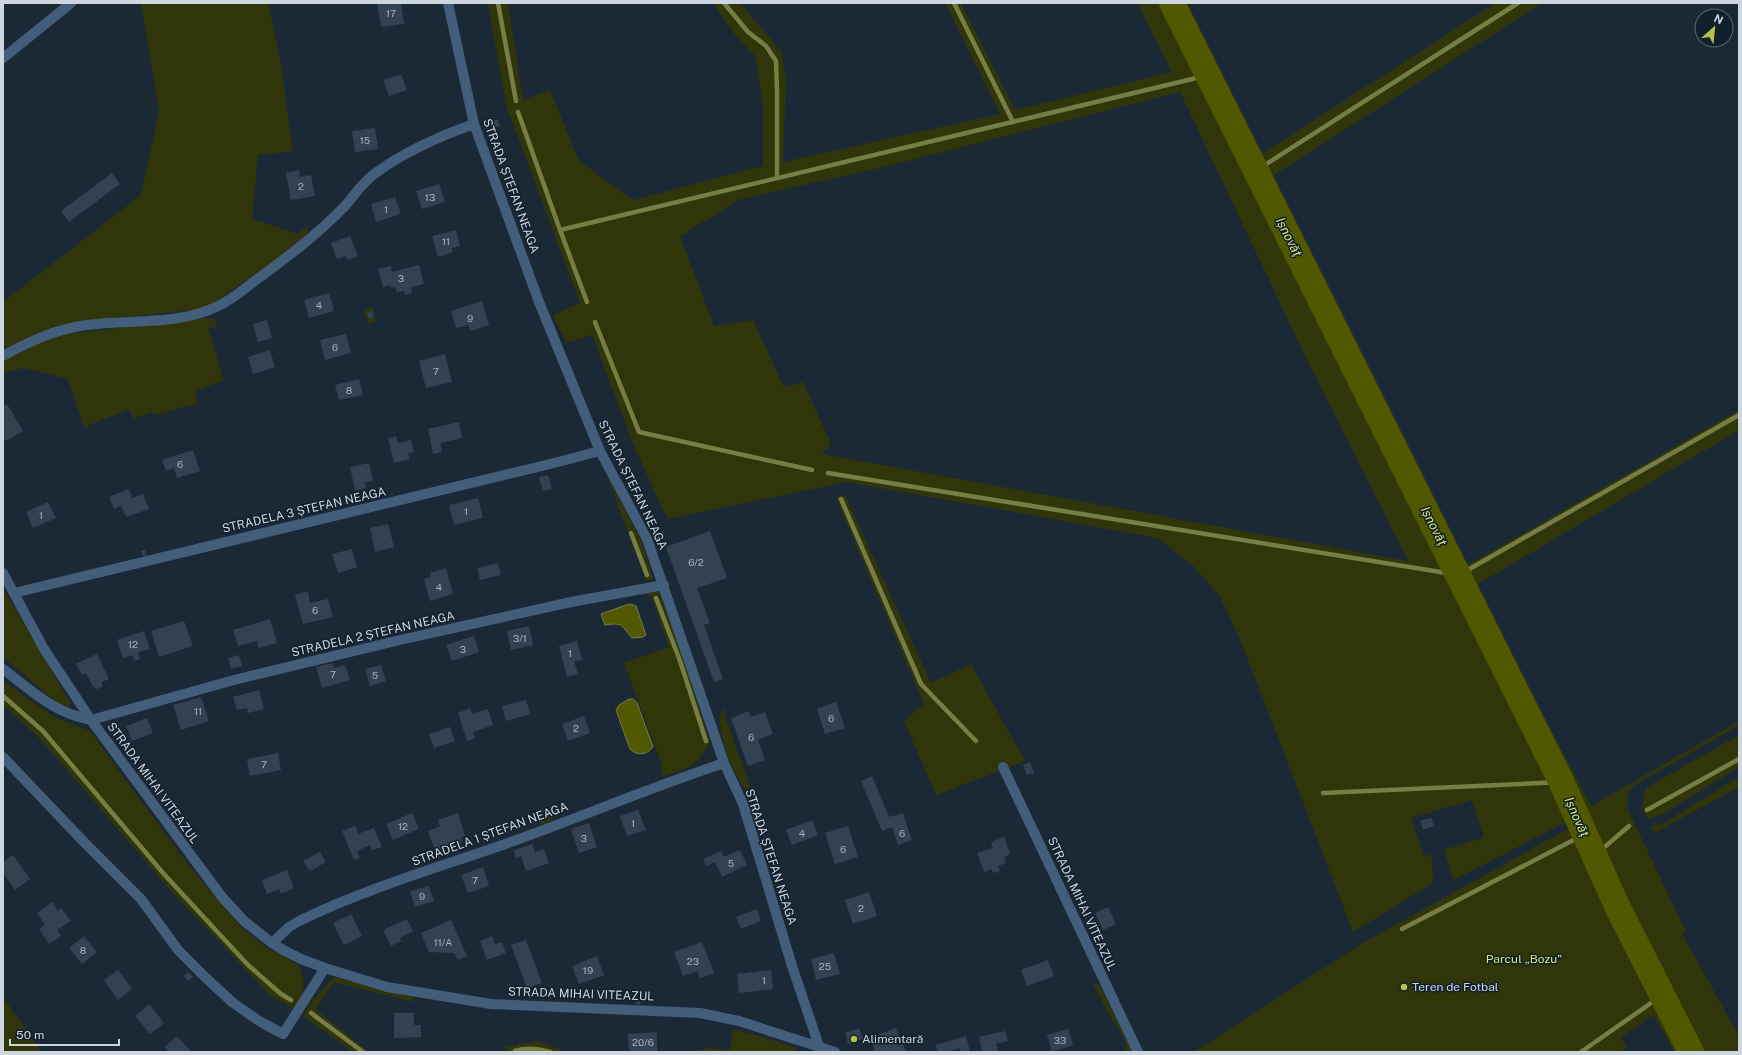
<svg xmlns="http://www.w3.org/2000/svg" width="1742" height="1055" font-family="'Public Sans',sans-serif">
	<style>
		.green { fill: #31360a; fill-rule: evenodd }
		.water { fill: #515802; stroke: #767e45 }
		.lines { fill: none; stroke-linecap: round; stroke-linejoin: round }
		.stream { stroke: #767e45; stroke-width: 4.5 }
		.river { stroke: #515802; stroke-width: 26 }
		.building { fill: #334251 }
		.minor { stroke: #435e7a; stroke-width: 10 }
		.poi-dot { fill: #b5c24a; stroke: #121f2c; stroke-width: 1.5 }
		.labels { text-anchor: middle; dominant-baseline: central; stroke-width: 3; stroke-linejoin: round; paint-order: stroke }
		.number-label { font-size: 10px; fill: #a7b2bc }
		.street-label { font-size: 12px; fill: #ced7e0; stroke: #121f2c }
		.park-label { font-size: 12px; fill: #dae969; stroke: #121f2c }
		.poi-label { font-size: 12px; fill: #ced7e0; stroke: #121f2c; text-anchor: start }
		.water-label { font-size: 13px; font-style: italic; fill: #dceb6b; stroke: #121f2c }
	</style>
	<rect width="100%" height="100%" fill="#1b2937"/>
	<path class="green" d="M141 3H268L280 59 293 151 258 155 252 219 298 234 309 224 307 234 275 260 211 305 193 310 70 323 28 337 3 350V302L141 195 159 111Z
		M488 3H508L523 100 550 90 579 161 633 200 763 166V105L755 56 736 36 713 3H740L781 51 786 79 783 162 1000 114 945 3H961L1015 110 1172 72 1137 3H1186L1262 154 1495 3H1542L1273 176 1464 567 1739 410V430L1475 586 1591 806 1739 721V725L1635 785C1626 792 1627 799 1628 810L1686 932 1682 934 1739 1036V1052H1674L1654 1015 1621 1037 1627 1048 1621 1052H1194L1361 944 1573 826 1572 819 1454 880 1444 850 1484 837 1472 800 1411 818 1424 857 1432 854 1433 883 1353 932 1240 639 1219 595 1193 566 1158 538 847 482 667 519 634 446 592 335 566 343 553 315 580 303 506 105ZM1180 92 1306 358 1408 561 822 454 831 444 803 382 784 387 753 320 714 326 680 236 741 199 867 171Z
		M373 308 376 321 368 324 364 310Z
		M205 318 214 319 218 327 208 328 224 380 195 391 198 403 157 415 152 412 133 419 129 409 84 427 68 379 23 368 3 373V360L36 343 67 334Z
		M607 476 640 538 653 579 646 581Z
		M845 495 931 683 971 664 1025 761 936 795 904 721 924 704 836 498Z
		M3 588 71 704 68 707 61 706 3 657Z
		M656 591 659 593 675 633 710 742C698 767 687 768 663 777L660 760 624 663 669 647 651 596 644 593Z
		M3 681 54 717 90 731 186 862 241 927 265 947 299 965C307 984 305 992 293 1008L270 995 171 891 43 742 3 704Z
		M724 706 725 717 750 787 746 789C735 779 719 736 720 721 720 716 722 710 724 706Z
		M1739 735V767L1663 814 1648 819 1642 808 1646 788Z
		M1739 777V787L1654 833 1651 826 1664 823Z
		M544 810 547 818 552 816 553 820 540 825 535 814Z
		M334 977 413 997 414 1002 334 982 315 1009 369 1052H353L303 1016 309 1005Z
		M1093 984H1099L1133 1052H1126C1128 1043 1119 1026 1112 1020Z
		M3 998 8 1004 42 1052H3Z
		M733 1029 784 1043 797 1049 796 1052H698L706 1048 730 1050Z
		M538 1041 566 1052H507L505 1047Z"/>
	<path class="water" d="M631 604 636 606 646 635 643 637 632 638C621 626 624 622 605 625L601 614 626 605Z
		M629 699H633L637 703 653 747C647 755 637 756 630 749L616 710 619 705Z"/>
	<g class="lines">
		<path class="stream" d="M498 3 516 101
			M724 3 748 32 766 46 776 61 777 91V178
			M954 3 1013 122
			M518 112 560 230 1209 75
			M1257 170 1518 3
			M560 230 587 302
			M595 322 639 432 812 470
			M828 473 1459 575 1739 415
			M841 499 921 684 976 741
			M631 533 647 575
			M656 598 680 661 706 741
			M3 696 43 731 163 873 248 965 281 994 291 1000
			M1323 793 1562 782
			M1647 810 1739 759
			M1594 856 1629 826
			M1402 929 1585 834
			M311 1013 363 1052
			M515 1051C527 1047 537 1048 550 1052
			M1581 1052 1661 996"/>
		<path class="river" d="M1172 3 1560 779 1618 908 1691 1052"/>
	</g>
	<path class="building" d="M377 3H401L404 24 381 27Z
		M401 74 407 90 389 96 383 80Z
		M497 119 500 126 493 128 491 121Z
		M375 128 378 149 355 152 352 131Z
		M299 170 300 177 311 175 315 196 291 200 286 173Z
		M112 173 120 184 69 222 61 211Z
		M439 184 445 202 422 209 416 191Z
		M395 197 401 214 376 222 371 204Z
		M456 230 460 246 452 248 453 252 438 257 432 236Z
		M350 236 358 256 348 260 346 256 337 259 331 243Z
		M419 265 424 284 411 287 412 293 405 295 404 291 397 292 395 287 391 288 390 285 383 287 378 269 391 266 392 272Z
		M329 293 334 311 309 318 304 300Z
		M482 301 489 325 471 331 468 325 456 328 451 311Z
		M372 311 374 318 369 319 367 313Z
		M267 320 272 338 258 342 253 324Z
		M346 334 351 353 325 360 320 340Z
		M270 350 275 367 253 374 248 357Z
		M445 354 452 382 426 388 419 361Z
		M359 379 363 395 339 400 335 385Z
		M7 404 23 431 6 441 3 436V406Z
		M459 422 462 438 440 443 442 452 433 454 428 429Z
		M396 436 398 443 411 440 414 452 408 453 410 459 394 463 388 438Z
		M193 450 200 471 177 478 174 468 166 471 162 460Z
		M369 463 373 481 365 482 366 488 355 490 350 467Z
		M548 475 552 489 543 491 539 477Z
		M129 489 132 498 143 494 149 509 126 517 121 506 114 509 109 497Z
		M478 498 483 518 454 525 449 505Z
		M48 502 56 518 33 528 26 512Z
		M388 524 394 547 375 552 370 528Z
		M710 531 727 578 697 588 710 623 704 625 723 679 714 682 666 547Z
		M352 549 357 567 338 573 332 554Z
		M145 550 146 555 143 556 141 551Z
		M498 563 501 575 480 580 477 568Z
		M446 568 453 594 430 601 424 579 431 577 430 573Z
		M308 591 310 603 328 599 333 617 303 624 295 595Z
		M270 619 277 643 259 648 257 641 238 646 233 630Z
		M184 621 193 646 159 657 151 631Z
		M529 626 533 645 511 650 507 631Z
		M144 631 150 649 138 652 140 659 134 661 132 655 123 658 117 640Z
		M474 636 479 652 452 661 446 645Z
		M577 641 582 660 574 661 578 674 567 677 559 646Z
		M97 654 109 679 102 682V687L97 689 93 687 86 673 82 675 76 664Z
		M239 655 242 666 231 669 228 658Z
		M333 663 334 668 345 665 350 680 322 688 316 667Z
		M381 665 386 681 370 686 365 669Z
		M259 690 264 709 248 713 247 708 237 710 233 697Z
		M201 697 209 721 181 730 173 705Z
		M526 700 530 714 506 721 502 706Z
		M836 702 845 728 825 734 817 709Z
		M470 708 472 714 488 709 493 725 473 732 475 738 467 741 458 713Z
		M749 711 751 717 765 712 773 734 758 740 765 760 748 766 731 718Z
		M584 716 590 733 568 741 562 724Z
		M147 718 153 733 132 741 126 726Z
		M450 727 455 741 434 748 429 734Z
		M278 753 281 770 250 776 247 759Z
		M1030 762 1034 773 1027 775 1023 765Z
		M872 776 889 817 903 813 912 840 898 845 892 827 882 831 861 781Z
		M638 810 646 830 627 836 620 816Z
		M412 813 419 829 393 840 386 824Z
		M458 813 465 836 461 837 462 842 435 851 428 831 440 826 438 820Z
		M1431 818 1434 826 1423 830 1420 821Z
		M812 820 818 835 792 845 786 830Z
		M589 823 597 847 579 853 571 829Z
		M355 826 358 834 374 828 382 847 372 850 370 845 357 851 360 858 354 860 342 831Z
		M848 826 858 857 835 864 825 833Z
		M1004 837 1010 854 1004 857 1006 863 998 866 1000 871 993 873 992 869 984 872 977 853 993 848 991 842Z
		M532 844 535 852 544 849 549 863 526 871 521 856 516 858 514 850Z
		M740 850 747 865 722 877 715 862 706 866 703 859 721 851 724 857Z
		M320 852 326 862 310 871 303 861Z
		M13 855 30 879 15 890 3 873V862Z
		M483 867 489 886 468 893 461 875Z
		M287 870 294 888 281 894 279 889 267 894 262 880Z
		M429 886 434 901 415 907 410 891Z
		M869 892 877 916 853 924 845 900Z
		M52 902 58 911 61 908 71 921 57 930 61 936 49 944 39 929 45 925 37 913Z
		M1108 907 1116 924 1103 930 1095 913Z
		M757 909 761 921 741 929 736 917Z
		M351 914 362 936 344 945 333 923Z
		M407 919 413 931 400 938 401 941 391 946 383 930Z
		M451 920 467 956 458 960 454 953 429 952 421 933Z
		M84 936 97 952 82 964 69 948Z
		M492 936 495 944 502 942 506 953 487 960 480 941Z
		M526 940 542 983 527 988 511 945Z
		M702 942 714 973 700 978 698 971 683 976 674 952Z
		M834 953 840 974 816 980 811 959Z
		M597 956 604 975 579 984 572 966Z
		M1048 960 1054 976 1027 986 1021 970Z
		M118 970 132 989 118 1000 104 980Z
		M771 970 773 989 739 993 737 974Z
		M188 972 193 977 188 981 184 976Z
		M636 1000H640V1004H636Z
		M149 1004 164 1023 150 1034 135 1016Z
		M394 1013H414V1025H421V1037L394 1038Z
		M859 1028 863 1039 848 1044 845 1033Z
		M896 1028 906 1052H875L870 1038Z
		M1068 1029 1073 1045 1052 1052 1047 1035Z
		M1005 1031 1008 1041 996 1044 998 1051 982 1052 979 1037Z
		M657 1032V1051L629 1052 628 1034Z
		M177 1036 192 1052H169L165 1047Z
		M966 1036 970 1052H961L960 1048 947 1052H938L935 1045Z"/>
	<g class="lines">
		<path class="minor" d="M448 3 474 124 539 302 600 451 647 539 724 763 743 804 792 966 819 1046
			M3 58 71 3
			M3 356C30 341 56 329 87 325 130 319 178 326 218 306 232 300 244 289 256 280 286 258 317 235 344 207 355 195 363 181 377 172 406 151 440 136 474 124
			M3 573 44 649 91 720 222 897 244 921 272 943 283 950 301 959 325 968 387 987 491 1004 700 1013 739 1021 835 1052
			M14 593 550 464 600 451
			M3 669C32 691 54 713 91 720L234 680 400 640 571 602 664 585
			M3 757 82 840 141 899 178 950 205 977 232 1002 259 1021 283 1034 325 968
			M1003 767 1138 1052
			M272 943 289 927 299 921C367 888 440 867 511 842 583 816 652 787 724 763"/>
	</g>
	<g class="poi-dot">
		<circle cx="1404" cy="987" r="4"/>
		<circle cx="854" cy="1039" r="4"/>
	</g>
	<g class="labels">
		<g class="number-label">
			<text x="391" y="13">17</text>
			<text x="365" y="140">15</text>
			<text x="301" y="186">2</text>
			<text x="430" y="197">13</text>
			<text x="386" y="209">1</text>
			<text x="446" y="241">11</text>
			<text x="401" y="278">3</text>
			<text x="319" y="305">4</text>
			<text x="470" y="318">9</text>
			<text x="335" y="347">6</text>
			<text x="436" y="371">7</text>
			<text x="349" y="390">8</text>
			<text x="180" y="464">6</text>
			<text x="466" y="511">1</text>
			<text x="41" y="515">1</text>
			<text x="696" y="562">6/2</text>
			<text x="439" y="587">4</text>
			<text x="315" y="610">6</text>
			<text x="520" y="638">3/1</text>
			<text x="133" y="644">12</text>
			<text x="463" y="649">3</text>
			<text x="570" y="653">1</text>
			<text x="333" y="674">7</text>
			<text x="375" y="675">5</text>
			<text x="198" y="711">11</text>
			<text x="831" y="718">6</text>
			<text x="576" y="728">2</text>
			<text x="751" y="737">6</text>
			<text x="264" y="764">7</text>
			<text x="633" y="823">1</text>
			<text x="403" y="826">12</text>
			<text x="802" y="833">4</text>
			<text x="902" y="833">6</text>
			<text x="584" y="838">3</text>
			<text x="843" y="849">6</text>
			<text x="731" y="863">5</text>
			<text x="475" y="880">7</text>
			<text x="422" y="896">9</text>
			<text x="861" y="908">2</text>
			<text x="443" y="942">11/A</text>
			<text x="83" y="950">8</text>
			<text x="693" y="961">23</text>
			<text x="825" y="966">25</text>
			<text x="588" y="970">19</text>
			<text x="764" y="980">1</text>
			<text x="1060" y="1040">33</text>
			<text x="643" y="1042">20/6</text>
		</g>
		<g class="street-label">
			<text transform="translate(511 186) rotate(70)">STRADA ȘTEFAN NEAGA</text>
			<text transform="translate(633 485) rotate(64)">STRADA ȘTEFAN NEAGA</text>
			<text transform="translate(304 510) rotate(-13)">STRADELA 3 ȘTEFAN NEAGA</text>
			<text transform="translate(373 634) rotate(-13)">STRADELA 2 ȘTEFAN NEAGA</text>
			<text transform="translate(153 783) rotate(54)">STRADA MIHAI VITEAZUL</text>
			<text transform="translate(490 834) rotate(-20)">STRADELA 1 ȘTEFAN NEAGA</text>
			<text transform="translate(771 857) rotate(72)">STRADA ȘTEFAN NEAGA</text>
			<text transform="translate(1082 904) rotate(65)">STRADA MIHAI VITEAZUL</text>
			<text transform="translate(581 994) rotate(2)">STRADA MIHAI VITEAZUL</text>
		</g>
		<g class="park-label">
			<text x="1524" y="959">Parcul „Bozu”</text>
		</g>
		<g class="poi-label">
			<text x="1412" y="987">Teren de Fotbal</text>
			<text x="862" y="1039">Alimentară</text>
		</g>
		<g class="water-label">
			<text transform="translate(1289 237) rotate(63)">Ișnovăț</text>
			<text transform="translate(1434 526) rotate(63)">Ișnovăț</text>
			<text transform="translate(1577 817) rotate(66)">Ișnovăț</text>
		</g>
	</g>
	<rect width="1742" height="1055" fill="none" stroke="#ced7e0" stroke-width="8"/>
	<g transform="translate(1714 28) rotate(27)"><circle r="19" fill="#121f2c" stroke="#5d6974"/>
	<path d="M0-3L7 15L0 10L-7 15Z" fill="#b5c24a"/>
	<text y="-6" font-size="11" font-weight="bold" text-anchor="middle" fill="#ced7e0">N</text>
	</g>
	<path d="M10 1039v6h109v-6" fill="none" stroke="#ced7e0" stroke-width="2"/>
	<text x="16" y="1039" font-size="12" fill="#ced7e0" stroke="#121f2c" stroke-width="3" paint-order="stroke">50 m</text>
</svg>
